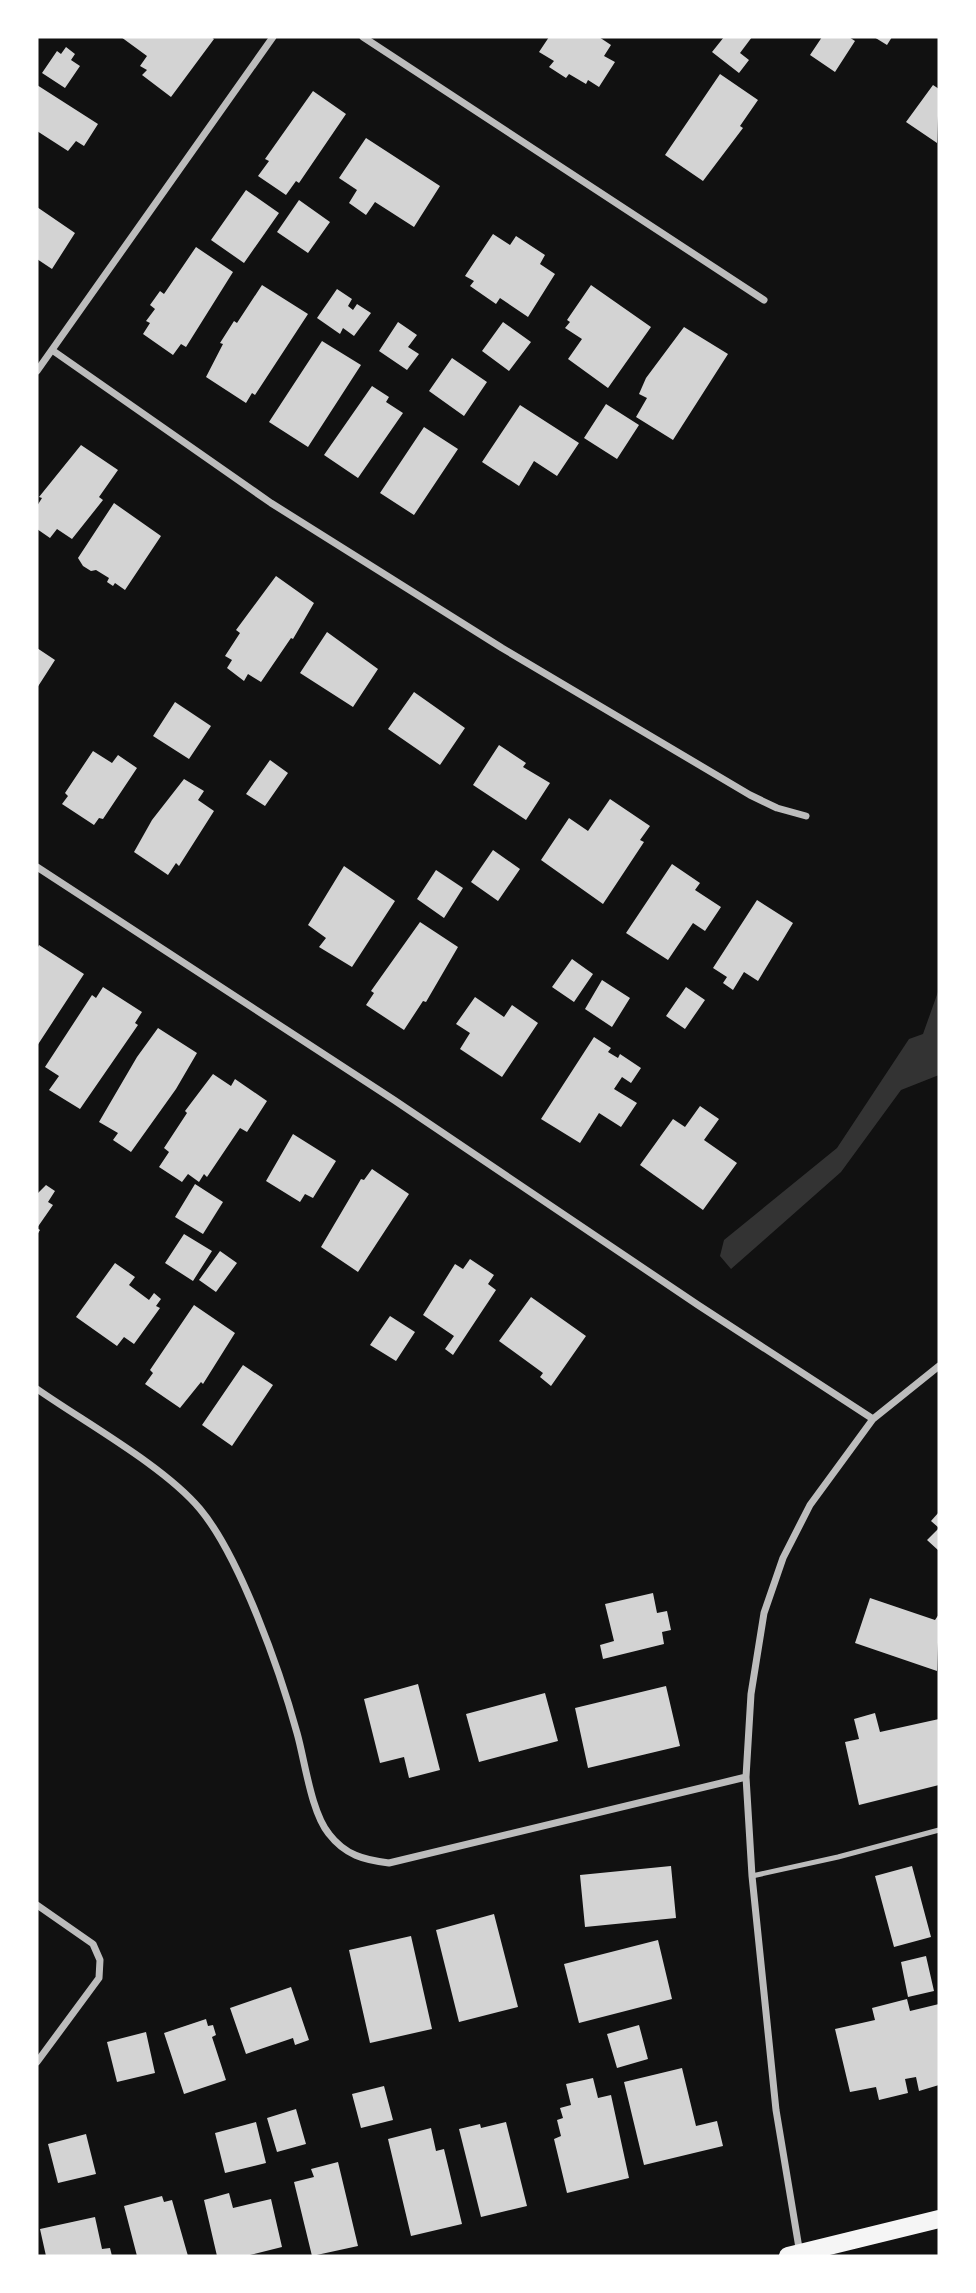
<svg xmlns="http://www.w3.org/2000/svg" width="976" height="2293" font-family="'Fira Sans',sans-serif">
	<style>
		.water { fill: #333 }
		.building { fill: #d3d3d3 }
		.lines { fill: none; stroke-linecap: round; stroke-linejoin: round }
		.service { stroke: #bcbcbc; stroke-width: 5 }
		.minor { stroke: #bcbcbc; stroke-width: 7 }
		.primary { stroke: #f5f5f5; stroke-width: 18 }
	</style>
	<rect width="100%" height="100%" fill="#111"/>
	<path class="water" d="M939 989V1075L901 1090 841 1172 731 1269 720 1256 724 1240 837 1148 909 1039 923 1034Z"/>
	<path class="building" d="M121 37H211L214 39 171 97 142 75 147 70 140 66 147 56Z
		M549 37H599L611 45 604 56 615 62 599 87 588 80 586 84 569 74 566 78 549 67 554 61 539 52Z
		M724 37H752L740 53 749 60 739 73 712 52Z
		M822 37H849L855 41 835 72 810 55Z
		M874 37H892L887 45Z
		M66 47 75 54 71 60 80 66 65 88 42 73 57 51 61 54Z
		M720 74 758 100 740 126 743 128 703 181 665 155Z
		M37 85 98 124 84 146 76 141 68 151 37 131Z
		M933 85 939 89 937 143 906 122Z
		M313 91 346 114 299 183 296 181 286 195 258 176 269 161 265 159Z
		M366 138 440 186 414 227 375 202 366 215 349 203 357 190 339 178Z
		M246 190 279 213 244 263 211 240Z
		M299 200 330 222 308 253 277 232Z
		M37 207 75 233 52 269 37 259Z
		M493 234 510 245 516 236 545 255 540 264 555 274 528 317 500 298 496 304 470 286 474 281 465 276Z
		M196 247 233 272 186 347 181 344 173 355 143 334 150 323 146 321 155 309 150 305 160 291 164 294Z
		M262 285 308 314 255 395 252 393 246 403 206 377 223 344 220 343 234 321 237 323Z
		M591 285 651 327 608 388 568 359 582 339 565 328 570 322 567 320Z
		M337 289 352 299 348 306 353 310 357 304 371 313 354 336 343 328 340 334 317 318Z
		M398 322 417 335 408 347 419 354 407 370 379 351Z
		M503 322 531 342 509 371 482 351Z
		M684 327 728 354 673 440 636 417 647 398 639 394 646 378Z
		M322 341 361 365 308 447 269 422Z
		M452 358 487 382 464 416 429 391Z
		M372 386 389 397 386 402 403 413 358 478 324 455Z
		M606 404 639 425 617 459 584 438Z
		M520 405 579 443 557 476 534 461 519 486 482 462Z
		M424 427 458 449 414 515 380 493Z
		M81 445 118 470 99 497 103 500 72 539 57 529 50 538 37 529V506L42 498 39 497Z
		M114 503 161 536 125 590 115 583 113 586 107 582 109 578 96 570 91 571 83 566 78 558Z
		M276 576 314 603 293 639 291 638 261 682 248 674 244 681 227 668 232 660 225 656 240 633 236 630Z
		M327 632 378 669 353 707 300 673Z
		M37 648 55 660 37 688Z
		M414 692 465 728 440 765 388 729Z
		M175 702 211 726 189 759 153 736Z
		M499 745 526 763 523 767 550 783 526 820 473 785Z
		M93 751 112 763 118 755 137 768 103 819 99 818 94 825 62 804 68 796 65 793Z
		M270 760 288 773 265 806 246 794Z
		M184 779 204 791 198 800 214 811 179 866 176 863 168 875 134 852 152 820Z
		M610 799 650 826 640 840 644 842 603 904 541 860 569 818 588 831Z
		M493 850 520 869 498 901 471 882Z
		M672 864 700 883 695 890 721 907 705 931 693 923 668 960 626 933Z
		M344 866 395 901 352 967 319 947 326 938 308 925Z
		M436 870 463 888 444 918 417 899Z
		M757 900 793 923 758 981 744 972 733 990 723 983 727 977 713 968Z
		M420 922 458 947 426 1002 423 1001 404 1030 366 1005 374 993 371 991Z
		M39 945 84 974 37 1046V949Z
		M572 959 593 974 574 1002 552 987Z
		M602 980 630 998 612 1027 585 1009Z
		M103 987 142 1012 135 1023 138 1025 80 1109 49 1090 59 1076 45 1067 92 995 96 998Z
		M686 987 705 1000 685 1029 666 1016Z
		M475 997 504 1017 512 1005 538 1023 502 1077 460 1049 470 1033 456 1024Z
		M158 1028 197 1053 176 1089 131 1152 113 1140 118 1133 99 1122 137 1057Z
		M594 1037 611 1048 608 1052 618 1058 620 1054 641 1068 631 1083 622 1077 614 1089 637 1103 621 1127 599 1113 580 1143 541 1119Z
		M213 1074 231 1086 235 1079 267 1101 247 1132 240 1128 207 1177 204 1174 199 1182 188 1174 182 1182 159 1167 169 1152 164 1148 187 1113 185 1111Z
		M700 1106 719 1119 704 1140 737 1163 703 1210 640 1165 673 1119 685 1127Z
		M293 1134 336 1161 313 1198 305 1194 300 1202 266 1181Z
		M372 1169 409 1194 358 1272 321 1247 361 1179 364 1180Z
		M195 1184 223 1202 203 1234 175 1217Z
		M46 1185 55 1191 48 1202 53 1205 37 1228 40 1230 37 1235V1194Z
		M184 1234 212 1251 193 1281 165 1263Z
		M220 1251 237 1263 216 1292 199 1280Z
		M470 1259 494 1275 488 1284 496 1290 453 1355 445 1349 454 1336 423 1315 455 1264 463 1269Z
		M115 1263 135 1277 129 1285 149 1300 154 1293 161 1299 156 1306 160 1308 134 1344 124 1337 117 1346 76 1317Z
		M531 1297 586 1336 551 1386 540 1377 543 1373 499 1341Z
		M194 1305 235 1333 203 1384 201 1382 180 1408 145 1384 153 1373 150 1370Z
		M390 1316 415 1332 396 1361 370 1345Z
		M243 1365 273 1385 232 1446 202 1425Z
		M939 1512V1551L927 1540 939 1528 931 1521Z
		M653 1593 657 1613 667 1611 671 1630 662 1632 664 1644 603 1659 600 1645 614 1641 605 1604Z
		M870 1598 935 1620 939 1614 937 1671 855 1643Z
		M418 1684 440 1770 409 1778 404 1757 380 1763 364 1699Z
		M666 1686 680 1746 588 1768 575 1708Z
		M545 1693 558 1741 479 1762 466 1714Z
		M875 1713 880 1732 939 1719V1785L859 1805 845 1742 859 1739 854 1719Z
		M671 1866 676 1918 585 1927 580 1875Z
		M912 1866 931 1937 894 1947 875 1876Z
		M494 1914 518 2007 459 2022 436 1930Z
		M411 1936 432 2029 370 2043 349 1950Z
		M658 1940 672 1999 579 2023 564 1964Z
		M926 1956 934 1991 908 1997 901 1962Z
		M291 1987 309 2040 295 2045 293 2038 246 2054 230 2008Z
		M907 1999 910 2011 939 2004V2085L919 2091 916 2077 905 2079 908 2093 879 2100 876 2087 850 2092 835 2029 875 2020 872 2008Z
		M206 2019 208 2026 213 2025 216 2035 212 2037 226 2080 184 2094 164 2033Z
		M639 2025 648 2059 617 2068 607 2034Z
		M146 2032 155 2073 117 2082 107 2042Z
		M682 2068 696 2126 717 2121 723 2146 644 2165 624 2082Z
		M593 2078 598 2098 611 2095 629 2178 567 2193 554 2139 561 2136 557 2120 563 2118 560 2108 571 2105 566 2084Z
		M384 2086 393 2120 361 2128 352 2094Z
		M296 2109 306 2144 277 2152 267 2118Z
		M256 2122 266 2163 225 2173 215 2133Z
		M506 2122 527 2206 481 2217 459 2129 480 2124 481 2128Z
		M431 2128 436 2151 444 2149 462 2224 411 2236 388 2139Z
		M86 2134 96 2174 58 2183 48 2144Z
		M338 2162 358 2246 312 2256 294 2182 314 2177 311 2169Z
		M229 2193 233 2208 271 2199 282 2247 246 2256H217L204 2200Z
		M162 2196 164 2202 172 2200 188 2256H137L124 2206Z
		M95 2217 102 2249 110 2248 112 2256H46L40 2229Z"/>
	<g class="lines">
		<path class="service" d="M752 1876 838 1857 939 1830"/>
		<path class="minor" d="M363 37 764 300
			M52 350 271 503 502 648 750 795 777 808 806 816
			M37 371 273 37
			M37 867 394 1100 698 1305 873 1419
			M37 1389C84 1422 164 1466 200 1509 240 1557 280 1671 297 1733 305 1761 311 1812 329 1834 345 1855 364 1860 389 1863L746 1777
			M37 1905 93 1944 100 1960 99 1978 37 2062
			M800 2254 776 2110 752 1876 746 1777 751 1694 764 1613 783 1558 810 1505 873 1419 939 1366"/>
		<path class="primary" d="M788 2256 939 2219"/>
	</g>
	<rect width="976" height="2293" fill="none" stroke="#ffffff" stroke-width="77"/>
</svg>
